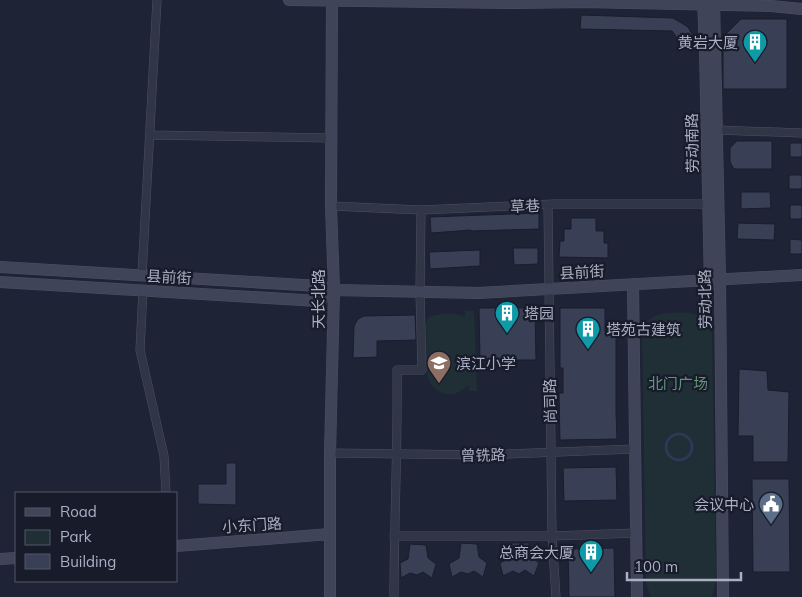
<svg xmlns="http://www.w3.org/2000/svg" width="802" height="597" font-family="Mulish,'Noto Sans SC',sans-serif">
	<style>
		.green { fill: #202f36 }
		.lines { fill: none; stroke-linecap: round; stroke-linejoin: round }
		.stream { stroke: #2e395b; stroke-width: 2.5 }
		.building { fill: #394056; stroke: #191d2c }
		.street-casing { stroke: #4c5061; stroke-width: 9 }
		.secondary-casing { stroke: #4c5061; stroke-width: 12 }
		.street { stroke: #313646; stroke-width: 8 }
		.secondary { stroke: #3f4459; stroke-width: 11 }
		.labels { text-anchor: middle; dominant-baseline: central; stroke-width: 4.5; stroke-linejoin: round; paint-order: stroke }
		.poi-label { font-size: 15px; fill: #aaafc3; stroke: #171b2a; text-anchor: end }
		.street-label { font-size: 15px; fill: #aaafc3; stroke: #171b2a }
		.park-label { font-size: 15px; fill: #629477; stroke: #171b2a }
	</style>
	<rect width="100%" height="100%" fill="#1e2335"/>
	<path class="green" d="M465 311H474L477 391H469V385C460 392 452 398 440 392 434 388 429 384 428 377 425 366 427 338 426 325L428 317C440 314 454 310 465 318Z
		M690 313C703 315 710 322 712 335L716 582 712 597H651L646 584 642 336C647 309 668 313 690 313Z"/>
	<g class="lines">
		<path class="stream" d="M666 447a13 13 0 1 1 26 0a13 13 0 1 1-26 0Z"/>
	</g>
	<path class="building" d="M581 15 673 18 688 27 697 43 680 42 672 31 580 29Z
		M741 19H787V89H723V37Z
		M737 141H772V169H734L730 162V148Z
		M790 143H802V157H790Z
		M789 175H802V189H789Z
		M741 192H770L771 208 741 209Z
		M790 205H802V219H790Z
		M539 213V229L471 231V230L431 233 430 217Z
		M571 218H596V231H604V243H608V258L559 257 560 241H564V229H571Z
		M738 223 775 224 774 240 737 239Z
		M790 239 802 240V254H790Z
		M513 248H538V264L514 265Z
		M480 250V266L430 269 429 252Z
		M479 308H535L536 360H480Z
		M560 308H605V332H616V412L617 439 560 440 559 393H563V368H560Z
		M415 315 416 340 377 341V357L353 358 354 326 358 319 364 316Z
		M739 369 767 371 768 390 789 392 788 462H753V436H738Z
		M226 463H236V505L198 504V484H226Z
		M616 467 617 500 564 501 563 468Z
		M752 479H789L790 572H753Z
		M461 543 477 544 479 557 487 563 483 577 474 571 468 574 461 572 452 577 449 564 459 558Z
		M512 543H529L530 556 539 563 534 576 525 570 519 574 513 571 503 576 500 563 511 557Z
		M410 544 426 545 428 558 436 564 432 578 423 572 417 575 410 573 401 578 400 563 408 559Z
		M614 548 615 597H569L568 549Z"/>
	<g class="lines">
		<defs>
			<path id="street" d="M717 130 802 133
				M150 135 332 138
				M548 205 552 536 556 597
				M331 206 421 210 554 204H712
				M142 275 157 0
				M143 290 140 350 164 456 166 493
				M330 453 485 455 635 449
				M394 536H552L636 533
				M394 597C394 521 398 446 397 370H422L420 292 421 210"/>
			<path id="secondary" d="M289 0 515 3 584 2 771 6 802 9
				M703 0 705 50 710 285
				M714 0 720 279 723 597
				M0 267 319 286 334 290 478 293 802 275
				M0 282 319 301 334 290
				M633 284 637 597
				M176 546 330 534
				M0 559 16 558
				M330 597V453L334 290 331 206 332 0"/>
		</defs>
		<use href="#street" class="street-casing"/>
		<use href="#secondary" class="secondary-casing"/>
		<use href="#street" class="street"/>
		<use href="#secondary" class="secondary"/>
	</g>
	<defs>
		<symbol id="building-pin" viewBox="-11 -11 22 30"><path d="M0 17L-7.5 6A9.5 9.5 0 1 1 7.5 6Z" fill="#0f9aa8" stroke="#171b2a"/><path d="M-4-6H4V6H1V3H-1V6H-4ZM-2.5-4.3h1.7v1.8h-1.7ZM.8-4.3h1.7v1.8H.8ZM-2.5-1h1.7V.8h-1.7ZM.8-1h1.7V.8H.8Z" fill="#fff"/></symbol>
		<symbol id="school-pin" viewBox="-11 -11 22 30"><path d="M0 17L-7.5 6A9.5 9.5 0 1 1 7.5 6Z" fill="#8d6e63" stroke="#171b2a"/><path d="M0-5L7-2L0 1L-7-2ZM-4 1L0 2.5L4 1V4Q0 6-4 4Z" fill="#fff"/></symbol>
		<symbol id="civic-pin" viewBox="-11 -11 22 30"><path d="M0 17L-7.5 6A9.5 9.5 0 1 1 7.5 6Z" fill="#5c6f8a" stroke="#171b2a"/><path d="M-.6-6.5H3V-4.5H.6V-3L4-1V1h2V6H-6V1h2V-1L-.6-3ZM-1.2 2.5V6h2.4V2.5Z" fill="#fff"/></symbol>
	</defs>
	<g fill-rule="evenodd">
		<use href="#building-pin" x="741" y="28" width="28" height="38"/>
		<use href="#building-pin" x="493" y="299" width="28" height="38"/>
		<use href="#building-pin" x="574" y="315" width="28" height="38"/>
		<use href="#school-pin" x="425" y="349" width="28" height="38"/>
		<use href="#civic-pin" x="757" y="490" width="28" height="38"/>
		<use href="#building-pin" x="577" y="538" width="28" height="38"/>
	</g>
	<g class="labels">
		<g class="poi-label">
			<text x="738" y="42">黄岩大厦</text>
			<text x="524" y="313" text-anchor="start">塔园</text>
			<text x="606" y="329" text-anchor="start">塔苑古建筑</text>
			<text x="456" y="363" text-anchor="start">滨江小学</text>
			<text x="754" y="504">会议中心</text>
			<text x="574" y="552">总商会大厦</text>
		</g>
		<g class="street-label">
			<text transform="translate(692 143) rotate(-91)">劳动南路</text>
			<text transform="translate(525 206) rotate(-2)">草巷</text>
			<text transform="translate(582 272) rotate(-3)">县前街</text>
			<text transform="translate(169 277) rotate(3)">县前街</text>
			<text transform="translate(318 299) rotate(-90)">天长北路</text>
			<text transform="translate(705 299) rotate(-91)">劳动北路</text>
			<text transform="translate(550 401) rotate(-91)">尚司路</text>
			<text transform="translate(483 455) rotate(-1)">曾铣路</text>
			<text transform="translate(252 525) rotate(-4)">小东门路</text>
		</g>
		<g class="park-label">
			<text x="678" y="383">北门广场</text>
		</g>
	</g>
	<rect x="15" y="492" width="162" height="90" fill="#171b2a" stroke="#525667"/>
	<rect x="25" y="508" width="25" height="8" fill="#3f4459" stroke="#525667"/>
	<text x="60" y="517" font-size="15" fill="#aaafc3">Road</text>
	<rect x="25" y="530" width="25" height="15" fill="#202f36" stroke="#525667"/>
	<text x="60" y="542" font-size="15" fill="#aaafc3">Park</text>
	<rect x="25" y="554" width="25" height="15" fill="#394056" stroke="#525667"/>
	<text x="60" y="567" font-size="15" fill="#aaafc3">Building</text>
	<path d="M627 572v8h114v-8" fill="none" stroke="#aaafc3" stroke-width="2.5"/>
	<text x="634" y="572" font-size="15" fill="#aaafc3" stroke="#171b2a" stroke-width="4" paint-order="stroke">100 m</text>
</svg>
